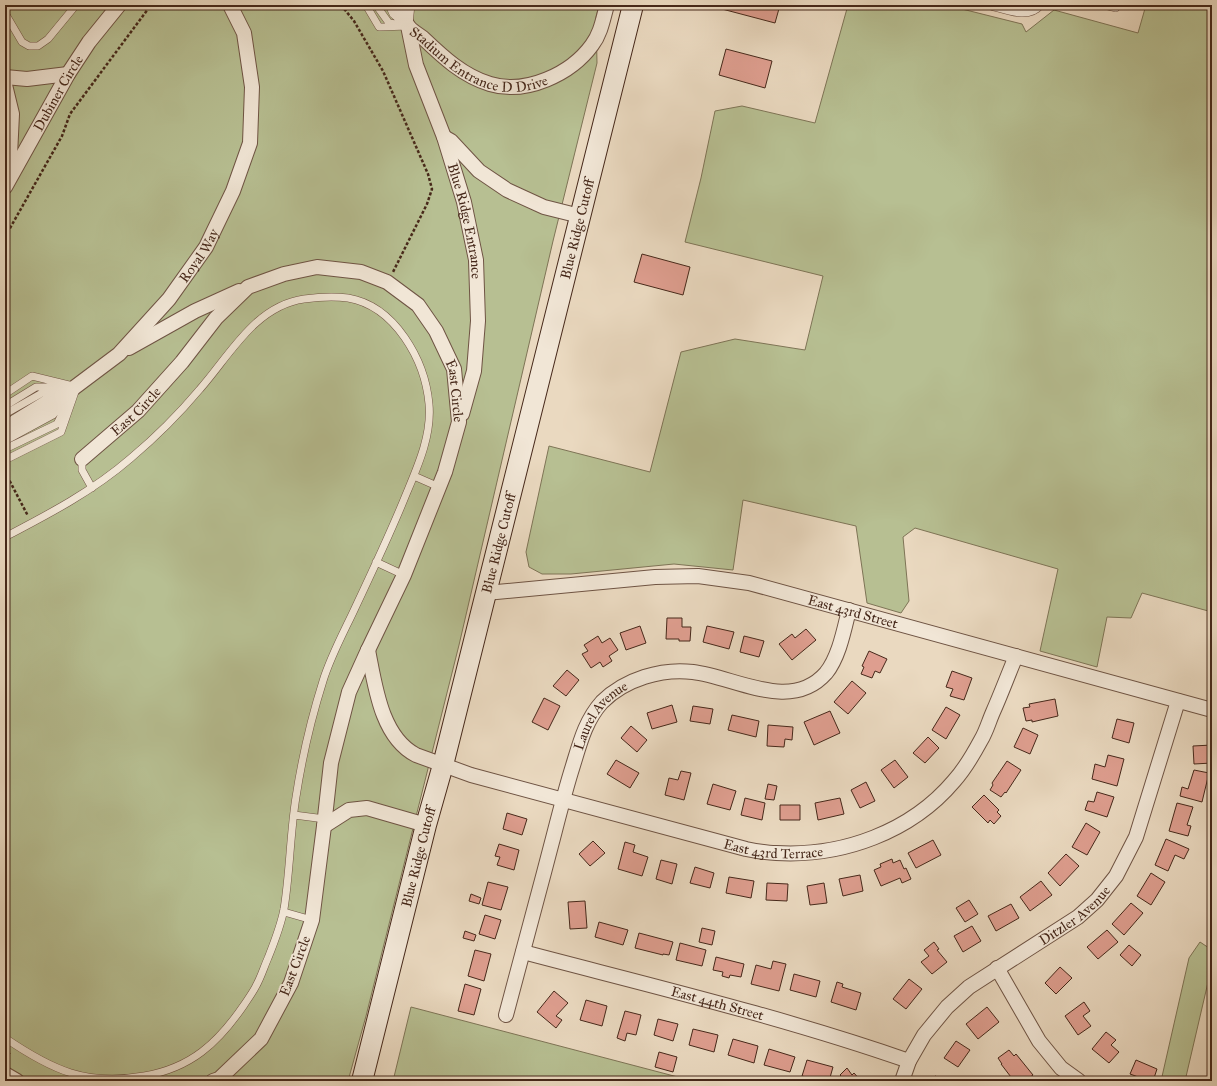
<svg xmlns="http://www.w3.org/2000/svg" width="1217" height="1086" font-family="'IM FELL Great Primer',serif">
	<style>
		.green { fill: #b7bf92; stroke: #7e7456 }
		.building { fill: #de9e8f; stroke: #46281a }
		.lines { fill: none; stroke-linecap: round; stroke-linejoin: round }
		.service-casing { stroke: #6f5444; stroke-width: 8 }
		.minor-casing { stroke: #6f5444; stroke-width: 16 }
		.secondary-casing { stroke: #46281a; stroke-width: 22 }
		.path { stroke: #46281a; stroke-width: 2.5; stroke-dasharray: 3 2; stroke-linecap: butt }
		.service { stroke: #f1e6d6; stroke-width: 7 }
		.minor { stroke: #f1e6d6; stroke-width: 14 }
		.secondary { stroke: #f1e6d6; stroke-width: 20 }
		.labels { text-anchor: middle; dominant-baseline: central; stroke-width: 4; stroke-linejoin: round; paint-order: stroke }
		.street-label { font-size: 14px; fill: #46281a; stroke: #f1e6d6 }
	</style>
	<rect width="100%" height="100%" fill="#ead9c0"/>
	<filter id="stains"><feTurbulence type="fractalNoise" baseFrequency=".005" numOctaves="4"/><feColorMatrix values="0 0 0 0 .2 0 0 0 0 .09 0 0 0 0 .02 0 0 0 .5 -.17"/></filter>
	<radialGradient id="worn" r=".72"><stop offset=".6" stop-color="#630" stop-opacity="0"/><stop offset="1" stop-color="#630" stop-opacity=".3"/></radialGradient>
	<path class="green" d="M5 5H599L596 17 597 63 553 241 459 645 366 1016 348 1081H5Z
		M848 5H946L1022 24 1026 32 1054 10 1138 33 1146 5H1212V612L1142 593 1131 618 1107 617 1097 667 1040 651 1058 569 915 528 903 537 909 601 901 613 867 603 856 526 743 500 733 570 674 564 571 574H542L529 567 526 552 549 446 650 472 681 352 735 339 805 350 823 276 685 242 701 178 715 111 742 106 815 123Z
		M1200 942 1212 950 1209 978 1185 1081H1161L1189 958Z
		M411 1007 693 1081H393Z"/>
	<path class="building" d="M723 5H780L775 23 722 9Z
		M726 49 772 61 765 88 719 75Z
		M642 254 690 267 683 295 634 282Z
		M667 618H682V627H691L690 641H679V639H666Z
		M640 626 646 643 626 650 620 633Z
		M707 626 734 632 729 649 703 642Z
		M806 629 816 640 792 660 779 644 792 634 795 638Z
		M598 636 602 643 610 638 618 650 609 656 612 661 603 667 600 662 591 668 582 654 588 651 584 645Z
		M744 636 764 641 759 657 740 652Z
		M869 651 887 659 880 673 875 671 872 678 861 674 864 667 862 666Z
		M567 670 579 680 566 696 553 686Z
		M952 671 972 678 964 700 950 696 953 689 946 687Z
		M852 681 866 693 848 714 834 702Z
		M544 698 560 706 548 730 532 722Z
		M1055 699 1058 716 1032 722V720L1026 721 1023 708 1030 707 1029 704Z
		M672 705 677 722 652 729 647 713Z
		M693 706 713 709 710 724 690 721Z
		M946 707 960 715 946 739 932 730Z
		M830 711 840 733 814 745 804 722Z
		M732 715 759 721 756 737 728 730Z
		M1117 719 1134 723 1129 743 1112 738Z
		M768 725 793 727 792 740 785 739 784 747 767 746Z
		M631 726 647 740 637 752 621 738Z
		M1023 728 1038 735 1030 754 1014 747Z
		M928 737 939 748 925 763 913 753Z
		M1212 745V763L1194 764 1193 746Z
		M1108 755 1124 759 1117 786 1092 779 1095 764 1105 767Z
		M616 760 639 773 630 788 607 774Z
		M895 760 908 777 894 788 881 770Z
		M1007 761 1021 770 1006 793 1005 792 1001 797 990 790 993 785 992 783Z
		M1194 770 1209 773 1202 802 1180 796 1182 787 1188 789Z
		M681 771 691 773 684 800 665 795 669 778 678 780Z
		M866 782 875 801 860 808 851 790Z
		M713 784 736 791 730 810 707 804Z
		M768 784 777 786 774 800 765 799Z
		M1097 792 1114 797 1107 817 1085 810 1088 801 1094 802Z
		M984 795 999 810 997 812 1001 816 994 824 990 820 988 823 972 807Z
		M745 798 765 803 762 820 741 815Z
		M840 798 844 814 818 820 815 803Z
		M1177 803 1193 807 1187 825 1191 826 1188 836 1169 831Z
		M780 805H800V820H780Z
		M507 813 527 819 522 835 503 829Z
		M1086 823 1100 832 1087 855 1072 847Z
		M1166 839 1189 849 1184 859 1175 855 1168 871 1155 865Z
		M933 840 941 855 916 868 908 853Z
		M593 841 605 853 590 866 579 854Z
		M625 842 635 845 633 852 648 857 642 876 618 869Z
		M499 844 519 850 514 870 497 865 500 857 495 856Z
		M1066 854 1079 866 1060 886 1048 873Z
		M892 859 893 863 900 860 904 869 906 868 911 879 902 883 900 878 881 886 874 870 881 867 880 864Z
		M661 860 677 864 672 884 656 879Z
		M695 867 714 873 710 888 690 883Z
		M1151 873 1165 882 1151 905 1137 896Z
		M860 875 863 891 843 896 839 879Z
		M729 877 754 881 751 898 726 893Z
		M1041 881 1052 895 1030 911 1020 897Z
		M488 882 508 887 501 910 482 905Z
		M767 883 788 884 787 901 766 900Z
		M824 883 827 903 810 905 807 886Z
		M471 894 481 898 479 904 469 901Z
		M969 900 978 914 965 922 956 908Z
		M585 901 587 928 570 929 568 902Z
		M1131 903 1143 913 1124 935 1112 924Z
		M1011 904 1019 918 996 931 988 916Z
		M485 915 501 920 495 939 479 934Z
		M599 922 628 930 623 945 595 937Z
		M972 926 981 941 963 952 954 936Z
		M702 928 715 931 712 945 699 942Z
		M1107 930 1118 942 1098 959 1087 947Z
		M465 931 476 935 474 941 463 938Z
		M639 933 673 942 669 955 663 954V955L635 948Z
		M934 942 939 949 937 950 947 962 932 974 921 962 929 956 924 950Z
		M680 943 706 950 702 966 676 960Z
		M1129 945 1141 955 1132 966 1120 955Z
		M475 950 491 954 484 981 468 976Z
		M716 957 744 964 741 977 730 975 729 978 722 976 723 972 713 970Z
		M773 961 786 964 779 991 751 984 756 965 771 969Z
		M1060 967 1072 978 1056 994 1045 983Z
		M794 974 820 981 816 997 790 990Z
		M909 979 922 989 906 1009 893 999Z
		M837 982 843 984 842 987 861 993 856 1010 831 1002Z
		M465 984 481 989 474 1015 458 1011Z
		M554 991 568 1003 556 1016 562 1020 556 1028 537 1012Z
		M586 1000 607 1006 602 1026 580 1020Z
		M1084 1002 1090 1011 1083 1016 1091 1026 1078 1035 1065 1016Z
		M987 1007 999 1022 978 1039 966 1024Z
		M625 1011 641 1015 636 1035 627 1033 625 1041 617 1038Z
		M658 1019 678 1024 673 1041 654 1035Z
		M693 1029 718 1035 714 1052 689 1045Z
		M1106 1032 1116 1040 1111 1045 1119 1052 1109 1063 1092 1049Z
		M733 1039 758 1046 754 1063 728 1055Z
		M956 1041 970 1050 958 1067 944 1058Z
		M769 1049 795 1057 790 1072 764 1065Z
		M1009 1050 1014 1056 1016 1054 1033 1075 1025 1081H1014L1001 1064H1002L998 1058Z
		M659 1052 677 1057 673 1072 655 1067Z
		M807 1060 833 1067 829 1081H822L802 1076Z
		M1136 1060 1157 1069 1153 1081H1149L1130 1074Z
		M847 1068 852 1075 854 1073 861 1081H844L845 1080 840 1075Z
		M935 1076 949 1081H933Z"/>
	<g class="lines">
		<defs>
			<path id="service" d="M366 5 379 27 408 26
				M376 5 389 23 396 24
				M389 5 393 14 400 20
				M987 5C1004 9 1028 21 1041 5
				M1104 5 1116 8 1117 5
				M5 13 22 42 29 46H38L48 39 76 5
				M409 24 411 5
				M5 394 32 376 73 386
				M5 406 36 387H57
				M5 414 42 393 69 388
				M13 419 44 400 56 395
				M5 441 53 415 65 401
				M5 449 57 424 66 406
				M82 459V470L92 488
				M5 460 61 432 76 389
				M414 476 439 487
				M5 537C49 514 93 491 131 458 156 437 179 414 200 389 230 355 255 306 304 299 318 297 334 296 348 298 395 306 425 360 429 404 432 436 417 468 405 497 390 534 373 570 356 606 345 630 331 655 323 681 311 719 302 758 296 797 290 834 290 872 284 909 281 925 274 943 268 958 264 967 261 977 256 986 253 992 248 999 244 1005 218 1043 191 1068 144 1076 86 1086 52 1070 5 1038
				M376 562 404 575
				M294 815 325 819
				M284 912 312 920"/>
			<g id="minor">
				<path id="s1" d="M397 5C401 12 404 21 409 27 412 31 418 34 423 38 443 57 463 76 490 84 526 95 571 74 592 45 601 33 603 19 607 5"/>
				<path id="s2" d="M408 26 416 65 444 137 464 202 476 260 478 321 474 371 462 414"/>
				<path d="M5 77 27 79 68 74"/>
				<path d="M5 85 12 114 9 176"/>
				<path d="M444 137 451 141 479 171 507 190 544 207 580 216"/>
				<path id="s3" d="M5 187 68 74 89 42 119 5"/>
				<path d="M129 348 195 311 239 291"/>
				<path id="s4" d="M5 431 47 408 119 354 169 299 206 247 233 191 250 143 252 87 244 33 230 5"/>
				<path id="s5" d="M82 459 138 411 182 362 216 318 248 287 284 274 317 267 361 272 387 282 418 305 436 331 454 369 459 422 445 472 404 575 368 650 349 692 331 763 324 826 312 920 291 983 261 1039 219 1079 213 1081"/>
				<path id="s6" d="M486 593 655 577 698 576 749 583 1212 710"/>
				<path id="s7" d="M368 650C375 685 381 737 416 755L471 775 746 849C756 851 766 853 776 853 842 857 911 832 954 781 964 770 974 753 981 740 986 732 989 721 993 712 1001 694 1008 675 1016 656"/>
				<path d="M324 826 349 810 367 808 426 825"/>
				<path id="s8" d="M523 952C652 986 783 1017 909 1061"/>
				<path d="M997 968 1039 1041 1061 1068 1079 1081"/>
				<path id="s9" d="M506 1015C521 958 537 900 552 842 558 819 564 795 571 772 579 747 584 722 602 702 625 679 662 668 693 672 735 677 791 713 826 673 839 657 844 630 849 610"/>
				<path d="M5 1074 17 1081"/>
				<path id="s10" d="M902 1081 909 1061 924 1035 947 1007 969 987 1078 917 1097 900 1116 876 1136 837 1178 701"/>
			</g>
			<g id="secondary">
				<path id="s11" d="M362 1081 426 825 443 765 633 5"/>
			</g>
		</defs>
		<use href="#service" class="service-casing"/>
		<use href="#minor" class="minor-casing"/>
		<use href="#secondary" class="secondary-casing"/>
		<path class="path" d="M341 5 354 21 383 71 428 174 432 189 427 204 393 272
			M5 237 62 136 70 114 151 5
			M5 472 28 516
			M5 1059 10 1052"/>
		<use href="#service" class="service"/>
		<use href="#minor" class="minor"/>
		<use href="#secondary" class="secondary"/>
	</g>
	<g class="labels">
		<g class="street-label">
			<text stroke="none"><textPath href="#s1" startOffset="106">Stadium Entrance D Drive</textPath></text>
			<text stroke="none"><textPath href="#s3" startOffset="108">Dubiner Circle</textPath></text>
			<text stroke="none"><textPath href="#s2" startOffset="204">Blue Ridge Entrance</textPath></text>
			<text stroke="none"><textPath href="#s11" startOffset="879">Blue Ridge Cutoff</textPath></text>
			<text stroke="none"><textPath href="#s4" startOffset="265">Royal Way</textPath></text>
			<text stroke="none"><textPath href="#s5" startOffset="518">East Circle</textPath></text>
			<text stroke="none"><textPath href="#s5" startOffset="72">East Circle</textPath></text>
			<text stroke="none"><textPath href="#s11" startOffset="555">Blue Ridge Cutoff</textPath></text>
			<text stroke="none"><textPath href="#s6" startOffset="372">East 43rd Street</textPath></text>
			<text stroke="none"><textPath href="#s9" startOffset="317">Laurel Avenue</textPath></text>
			<text stroke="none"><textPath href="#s7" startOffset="490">East 43rd Terrace</textPath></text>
			<text stroke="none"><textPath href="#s11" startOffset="231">Blue Ridge Cutoff</textPath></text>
			<text stroke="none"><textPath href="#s10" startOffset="245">Ditzler Avenue</textPath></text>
			<text transform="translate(295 966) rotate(-69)">East Circle</text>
			<text stroke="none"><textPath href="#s8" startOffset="201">East 44th Street</textPath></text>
		</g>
	</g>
	<rect width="1217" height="1086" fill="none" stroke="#ead9c0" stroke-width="20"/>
	<rect x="6" y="6" width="1205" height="1074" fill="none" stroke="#46281a" stroke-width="2"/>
	<rect x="10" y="10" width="1197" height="1066" fill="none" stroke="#46281a"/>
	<rect width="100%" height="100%" filter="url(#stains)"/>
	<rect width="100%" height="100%" fill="url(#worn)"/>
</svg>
